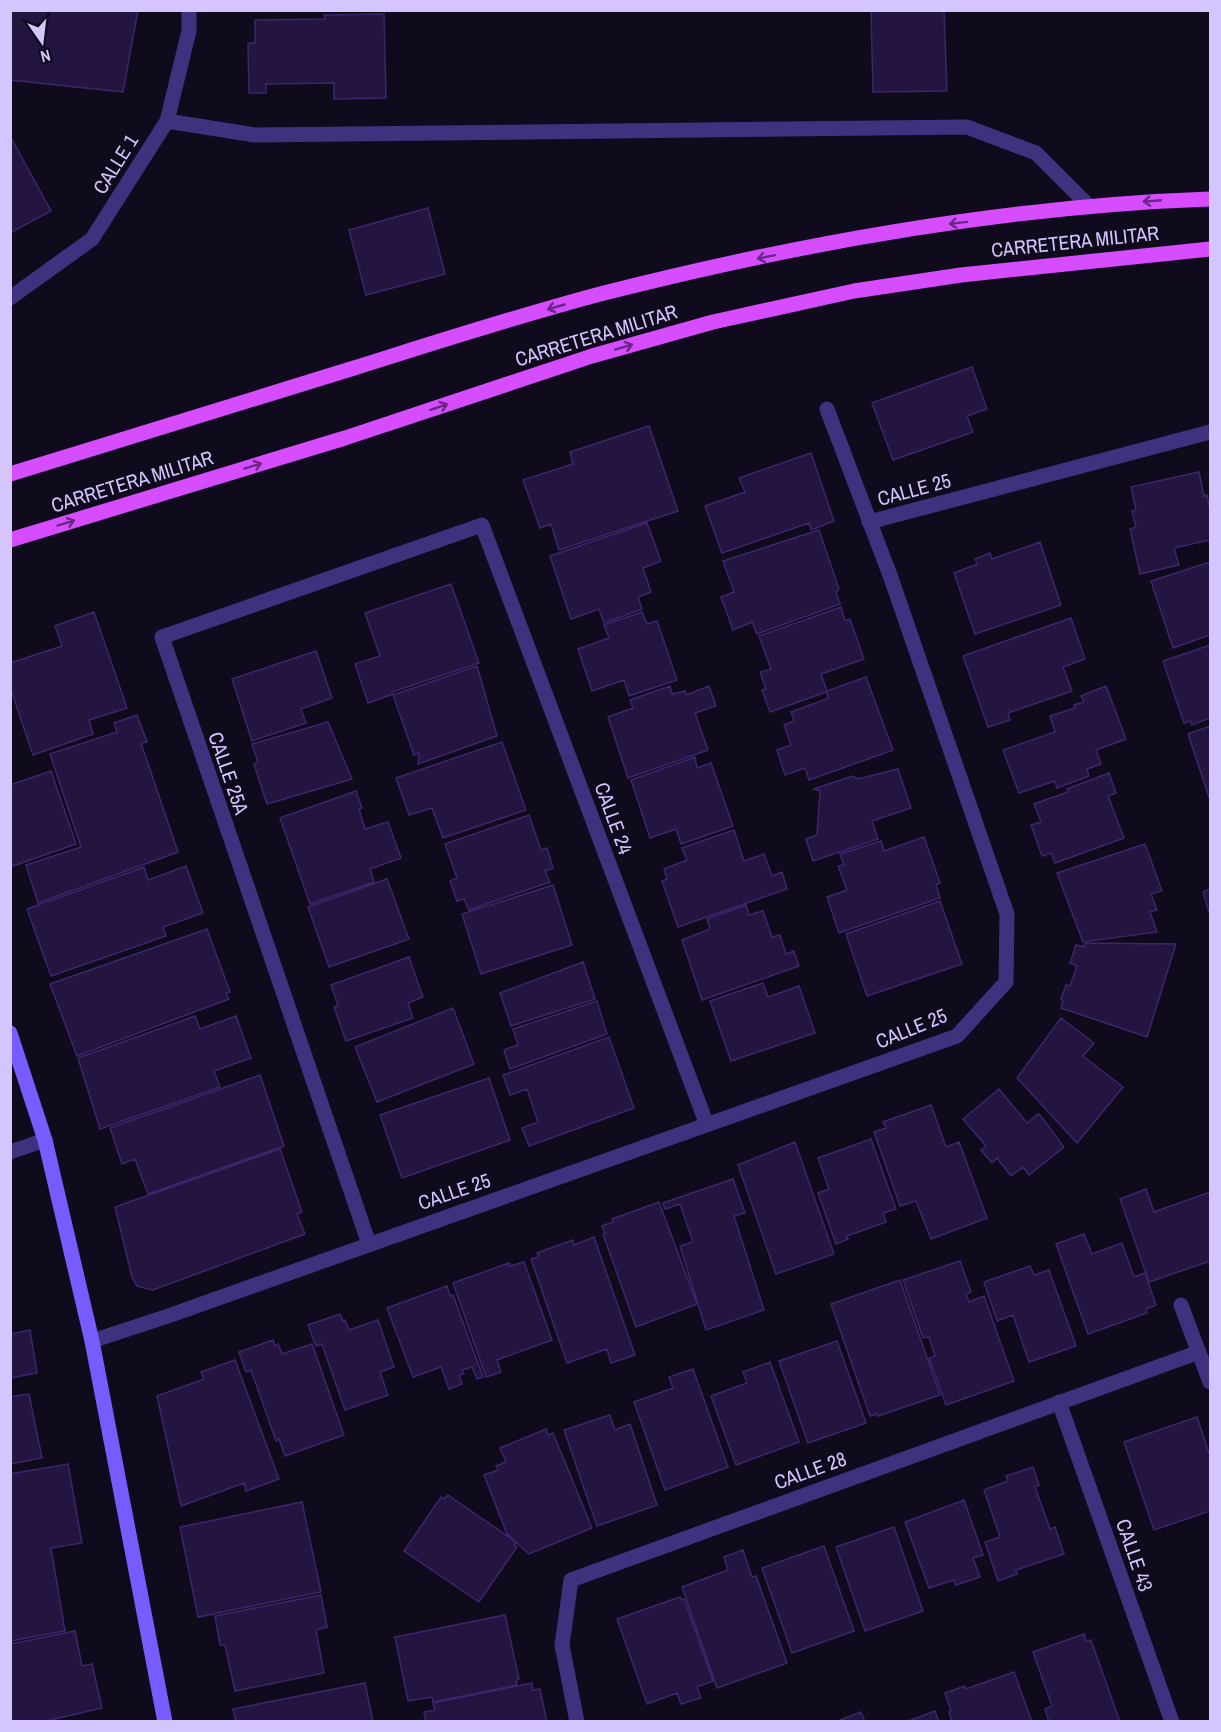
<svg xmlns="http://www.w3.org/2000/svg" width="1221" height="1732" font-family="'Archivo Narrow',sans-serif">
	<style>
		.building { fill: #23153f; stroke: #3d256c; stroke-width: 1.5 }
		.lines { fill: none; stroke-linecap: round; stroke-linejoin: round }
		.street { stroke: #40317f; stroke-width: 15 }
		.secondary { stroke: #785cff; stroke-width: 15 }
		.primary { stroke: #d64cff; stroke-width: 15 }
		.oneway { stroke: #692883 }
		.labels { text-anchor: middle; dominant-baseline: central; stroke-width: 4.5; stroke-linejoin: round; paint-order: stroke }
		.street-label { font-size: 20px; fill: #d4c5ff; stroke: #100a1d }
	</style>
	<rect width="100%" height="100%" fill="#100a1d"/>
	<path class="building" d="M10 10H138L123 92 10 80Z
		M871 10 944 11 947 91 873 92Z
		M384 14 386 98 334 99V83L266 84V93H249L248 43H255V20L325 19 324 15Z
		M10 136 51 211 10 233Z
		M428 208 445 274 366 295 349 230Z
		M972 367 987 409 967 416 973 432 893 460 872 403Z
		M649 426 678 511 559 550 551 524 540 528 523 480 573 464 570 452Z
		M811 453 834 521 811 530 809 523 722 553 705 506 745 492 739 478Z
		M1199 472 1204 496 1207 495 1210 510V540L1174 548 1179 565 1140 574 1130 529 1136 527 1132 511 1136 510 1131 487Z
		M647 523 661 561 643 568 651 592 638 597 642 609 604 623 599 609 571 619 550 556Z
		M819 530 839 589 836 592 840 604 757 634 752 622 733 630 721 597 734 592 723 561Z
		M1040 542 1061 605 975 634 954 573 977 564 975 559 990 553 992 559Z
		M1210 562V635L1173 648 1151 581Z
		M451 584 479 663 392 692 393 694 368 703 355 664 380 656 365 613Z
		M841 607 845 621 850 619 864 659 821 674 827 691 866 677 893 750 809 780 805 768 785 775 777 750 791 745 784 725 794 721 791 712 829 698 826 692 770 712 762 690 766 689 760 672 771 669 759 636Z
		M94 612 127 708 89 720 93 734 33 755 10 687V663L62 646 55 626Z
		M642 612 647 624 657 621 677 680 629 696 624 680 592 691 578 649 609 638 604 625Z
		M1071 618 1085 659 1063 667 1072 691 1008 713 1010 720 988 727 963 656Z
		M1210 645V718L1192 725 1191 721 1184 723 1163 661Z
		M316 651 332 698 301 709 306 723 252 741 232 679Z
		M477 666 497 736 418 764 419 753 414 755 393 695Z
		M670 686 672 694 685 691 686 695 709 686 716 706 695 713 708 750 628 778 608 717 633 708 630 700Z
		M1106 686 1126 739 1096 750 1101 764 1087 769 1089 776 1057 788 1055 781 1019 793 1003 750 1055 732 1050 716 1075 708 1074 705 1084 702 1081 696Z
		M137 715 147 742 141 743 178 852 38 903 26 865 81 847 50 754 117 732 114 723Z
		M328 722 352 779 267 804 254 764 258 762 252 744Z
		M1210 726V800L1188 734Z
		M502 742 526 810 443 838 432 808 409 815 396 778Z
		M695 757 697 768 711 763 733 826 681 844 676 829 650 838 631 780Z
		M898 769 911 808 872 821 878 839 813 861 806 839 817 835 820 791 814 789 852 776 858 779Z
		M51 771 76 844 13 866 10 858V785Z
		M1109 773 1116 793 1108 796 1124 838 1055 863 1051 853 1042 856 1031 825 1041 822 1034 804 1068 792 1067 789Z
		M356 791 362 808 359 809 365 829 388 822 401 858 370 869 374 882 310 904 280 818Z
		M529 815 541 850 547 848 553 868 545 871 550 882 469 910 464 899 457 901 450 881 457 878 445 844Z
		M734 830 744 861 764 854 772 876 782 872 787 889 678 927 662 881 667 879 664 869 687 860 682 848Z
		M924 837 940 883 936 885 940 898 839 933 827 897 847 890 838 866 844 865 840 854 881 841 884 851Z
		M1145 844 1162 891 1151 894 1157 910 1150 912 1157 932 1083 942 1057 873Z
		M186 866 203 913 163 927 166 936 51 976 27 909 144 867 148 880Z
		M387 879 409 939 329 967 308 907Z
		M553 885 572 945 481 974 462 914Z
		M1210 889V915L1203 892Z
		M940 901 962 964 867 996 846 934Z
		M746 905 749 915 763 911 772 937 780 935 786 954 794 951 799 966 702 1000 682 940 710 929 707 919Z
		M207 929 230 992 226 993 229 999 77 1056 50 984Z
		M1085 943 1176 944 1147 1037 1061 1008 1063 1001 1061 999 1066 985 1070 986 1077 966 1070 963 1076 945 1084 947Z
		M409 957 423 997 408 1003 413 1018 346 1041 334 1007 338 1005 331 985Z
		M583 962 595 999 511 1026 500 993Z
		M763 983 768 997 799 986 815 1033 731 1061 710 1001Z
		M597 1001 607 1034 510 1069 504 1050 518 1045 513 1029Z
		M453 1008 474 1064 377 1102 355 1047Z
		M195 1016 200 1029 236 1016 251 1058 214 1071 220 1087 100 1129 78 1058Z
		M1061 1018 1094 1043 1083 1056 1123 1087 1077 1143 1017 1078Z
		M609 1037 634 1108 529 1146 522 1128 538 1122 527 1089 510 1095 503 1075Z
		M260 1075 284 1146 148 1194 135 1159 122 1164 110 1128Z
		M489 1078 510 1140 402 1178 380 1115Z
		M999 1089 1027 1123 1038 1114 1041 1116 1064 1147 1029 1175 1023 1167 1011 1176 997 1158 992 1163 981 1150 986 1146 963 1119Z
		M931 1105 946 1147 959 1142 987 1218 931 1239 916 1201 900 1206 874 1132 886 1128 883 1122Z
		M871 1139 896 1209 883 1213 886 1222 847 1236 848 1239 836 1244 818 1193 829 1189 818 1158Z
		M795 1142 834 1254 776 1274 738 1165Z
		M280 1149 302 1212 297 1214 305 1234 153 1290 137 1286 132 1277 115 1207Z
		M733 1179 745 1213 734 1216 764 1310 706 1330 680 1246 693 1242 680 1204 665 1209 663 1203Z
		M1146 1189 1154 1212 1210 1192V1261L1149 1282 1120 1199Z
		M659 1202 697 1304 636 1327 603 1234 605 1233 602 1226 613 1222 612 1219Z
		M1084 1234 1092 1254 1122 1243 1134 1277 1145 1273 1156 1305 1146 1309 1147 1313 1088 1334 1056 1244Z
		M594 1237 635 1355 611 1363 607 1349 567 1363 531 1259 539 1257 537 1253 573 1240 574 1245Z
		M960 1261 971 1292 966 1294 969 1302 984 1296 1014 1381 946 1405 929 1358 935 1356 929 1337 923 1338 903 1280Z
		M524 1262 552 1340 497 1360 501 1372 486 1377 453 1283 509 1263 510 1266Z
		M1030 1266 1034 1275 1049 1270 1076 1346 1029 1362 1013 1315 997 1321 984 1282Z
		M900 1280 940 1395 878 1416 877 1414 870 1416 831 1304Z
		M447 1286 450 1296 453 1295 483 1377 477 1379 472 1367 462 1370 464 1374 459 1375 462 1384 449 1389 441 1367 413 1377 387 1308Z
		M340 1314 343 1321 345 1320 349 1330 378 1320 394 1367 380 1372 388 1395 345 1410 322 1344 316 1346 308 1325Z
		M30 1330 37 1373 10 1378V1334Z
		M273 1340 275 1346 278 1344 282 1354 312 1344 344 1435 285 1456 279 1439 276 1441 251 1370 246 1372 239 1352Z
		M837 1341 866 1423 808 1443 779 1361Z
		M235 1360 279 1479 246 1491 244 1483 181 1506 157 1396 204 1379 201 1372Z
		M770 1362 799 1442 736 1465 711 1396 747 1383 743 1372Z
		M693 1369 728 1467 665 1490 634 1402 673 1388 669 1377Z
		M29 1394 42 1458 10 1464V1397Z
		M610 1415 615 1430 630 1424 657 1505 597 1526 564 1430Z
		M1197 1417 1210 1456V1511L1154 1530 1124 1442Z
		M546 1429 548 1435 553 1433 592 1528 529 1554 507 1534 484 1475 498 1470 496 1466 506 1462 500 1448Z
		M68 1464 82 1543 51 1548 65 1631 10 1641V1474Z
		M1033 1467 1039 1485 1035 1487 1050 1529 1055 1527 1064 1554 1016 1570 1017 1574 998 1581 985 1542 1000 1537 984 1490 1008 1481 1006 1476Z
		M448 1495 516 1542 514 1545 517 1547 479 1602 404 1551 441 1497 444 1499Z
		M964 1500 983 1555 973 1558 980 1577 956 1585 954 1580 929 1588 905 1522Z
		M302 1502 321 1592 198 1617 180 1527Z
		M894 1527 923 1611 865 1631 836 1547Z
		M824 1546 854 1631 792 1653 762 1568Z
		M743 1550 752 1577 756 1576 787 1663 717 1688 682 1587 728 1570 724 1557Z
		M321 1595 327 1627 316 1630 324 1673 235 1691 225 1645H220L215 1616Z
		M680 1597 681 1600 684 1599 713 1681 697 1687 701 1698 681 1704 677 1693 647 1704 617 1619Z
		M505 1615 519 1679 516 1680 517 1685 433 1702 432 1697 408 1701 395 1637Z
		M75 1631 82 1666 92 1664 102 1708 42 1722H10V1644Z
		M1084 1634 1086 1641 1091 1640 1120 1722H1049L1045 1709 1052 1706 1033 1652Z
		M1014 1672 1032 1722H952L949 1712 951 1711 945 1693 965 1686 966 1689Z
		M365 1683 373 1722H236L233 1709Z
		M532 1683 533 1690 540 1689 547 1722H426L424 1712 435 1710 433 1703Z
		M935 1711 939 1722H906Z
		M861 1712 865 1722H835Z"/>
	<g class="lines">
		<path class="street" d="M167 121 255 135 967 127 1036 153 1090 207
			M10 298 92 239 167 121 189 31V10
			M869 522 1210 432
			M10 1152 45 1140
			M369 1244 162 637 482 525 707 1125
			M1181 1305 1210 1382
			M92 1341 171 1315 957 1036 1006 982 1007 914 891 578 827 409
			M1059 1402 1172 1722
			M577 1722 562 1645 571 1580 1199 1352"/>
		<path class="secondary" d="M10 1033 45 1140 92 1341 165 1722"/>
		<path class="primary" d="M10 474C125 439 240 403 354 368 437 342 520 315 604 293 801 243 1007 206 1210 199
			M10 540 345 438 592 356 713 322 854 291 961 275 1210 249"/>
	</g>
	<defs><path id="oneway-shaft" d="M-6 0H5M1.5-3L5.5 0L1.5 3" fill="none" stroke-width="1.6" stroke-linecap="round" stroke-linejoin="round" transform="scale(1.5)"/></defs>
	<g class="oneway">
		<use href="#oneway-shaft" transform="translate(1152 201) rotate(175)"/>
		<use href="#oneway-shaft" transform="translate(958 223) rotate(173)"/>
		<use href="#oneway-shaft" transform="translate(766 257) rotate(168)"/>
		<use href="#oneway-shaft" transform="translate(556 307) rotate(164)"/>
		<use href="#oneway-shaft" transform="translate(624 347) rotate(-16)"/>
		<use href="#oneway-shaft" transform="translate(439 407) rotate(-18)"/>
		<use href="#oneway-shaft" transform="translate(253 466) rotate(-17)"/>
		<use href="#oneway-shaft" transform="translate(66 523) rotate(-17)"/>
	</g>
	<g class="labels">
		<g class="street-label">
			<text transform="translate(115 164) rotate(-58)">CALLE 1</text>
			<text transform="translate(1075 241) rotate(-6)">CARRETERA MILITAR</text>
			<text transform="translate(596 335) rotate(-17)">CARRETERA MILITAR</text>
			<text transform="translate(132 481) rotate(-17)">CARRETERA MILITAR</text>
			<text transform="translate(914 489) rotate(-15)">CALLE 25</text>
			<text transform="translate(229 773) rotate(71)">CALLE 25A</text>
			<text transform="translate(614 818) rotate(70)">CALLE 24</text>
			<text transform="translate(911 1028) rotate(-22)">CALLE 25</text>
			<text transform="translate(454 1191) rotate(-19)">CALLE 25</text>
			<text transform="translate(810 1470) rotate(-20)">CALLE 28</text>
			<text transform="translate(1135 1555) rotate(71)">CALLE 43</text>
		</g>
	</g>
	<rect width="1221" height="1732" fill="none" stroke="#d4c5ff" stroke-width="24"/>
	<g transform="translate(42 42) rotate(166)" stroke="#100a1d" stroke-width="4.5" paint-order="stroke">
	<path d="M0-4.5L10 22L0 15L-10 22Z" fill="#d4c5ff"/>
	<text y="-9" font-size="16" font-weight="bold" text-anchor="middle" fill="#d4c5ff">N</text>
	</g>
</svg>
